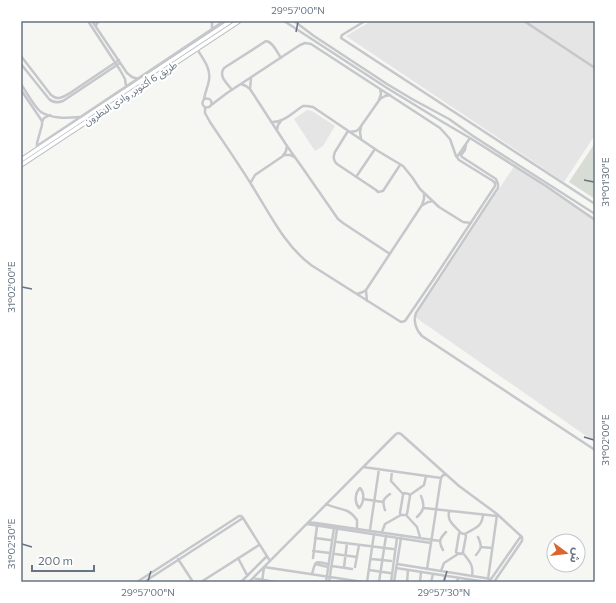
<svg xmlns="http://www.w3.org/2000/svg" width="616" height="603" font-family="Commissioner,'Noto Sans Arabic',sans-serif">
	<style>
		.built { fill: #e4e5e4 }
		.green { fill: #d7ddd4 }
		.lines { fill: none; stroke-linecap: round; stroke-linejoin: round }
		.secondary-casing { stroke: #b5b9bd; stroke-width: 5.5 }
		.street { stroke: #c5c7cb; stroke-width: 2.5 }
		.secondary { stroke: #fff; stroke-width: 3.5 }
		.ticks { fill: none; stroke: #677483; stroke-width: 1.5 }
		.labels { text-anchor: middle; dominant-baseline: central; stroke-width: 4; stroke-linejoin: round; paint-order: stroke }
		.street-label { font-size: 10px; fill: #677483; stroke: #fff }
		.neatline { fill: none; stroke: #677483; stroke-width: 1.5 }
		.ticks-label { font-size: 10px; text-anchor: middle; fill: #677483 }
	</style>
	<rect width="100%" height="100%" fill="#f6f6f3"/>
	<path class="built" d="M371 21H595V135L564 182 346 36Z
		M307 110 312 111 335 126 323 146 315 151 294 119Z
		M515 165 595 218V442L415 317Z"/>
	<path class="green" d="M595 143V199L569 182Z"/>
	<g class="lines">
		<defs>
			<path id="secondary" d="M21 160 231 21
				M21 165 239 21"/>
		</defs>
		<use href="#secondary" class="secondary-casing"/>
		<path class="street" d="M88 21 120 70 125 79 126 86
			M92 21 127 73 132 77 138 79
			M284 21 387 88 441 121 470 138 546 186 595 220
			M294 21 314 36 387 84 412 99 449 119 473 136 595 214
			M365 21 342 35 341 38 595 204
			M524 21 595 68
			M96 26 97 23 100 21
			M212 28V21
			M197 49C203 59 211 68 209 80 208 87 205 92 204 99
			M21 56 51 95C58 101 63 97 70 93L119 60
			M21 64 49 99C53 103 57 103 63 101L120 63
			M21 84C25 90 35 108 41 112 52 119 67 118 79 117
			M241 84 246 86 250 89 287 146 304 170 338 219 343 223 390 254
			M250 89 251 78
			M21 90 42 121V125L37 143V146
			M232 90C227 83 218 76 224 68L266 41C273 42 277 52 281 58
			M202.5 103a4.5 4.5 0 1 1 9 0a4.5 4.5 0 1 1-9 0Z
			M379 100 381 94 380 89
			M205 108V113L210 122C224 143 238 163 251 184 269 212 284 245 311 265L401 322 405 321 433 280 495 186V183L493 181 459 160 456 156 450 139 440 128 311 44 305 43 300 45 227 93 210 106
			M42 122 44 118 50 115
			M271 122C284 123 293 112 303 106H307L313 107 378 151 403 166 412 177 420 189 439 207 463 222 471 223
			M277 130 278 125 281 121
			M348 131 335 152C333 157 333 160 337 164L376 190 378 192 383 191 400 165
			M350 132 356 131 359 129 380 99 385 96 390 95
			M361 139 360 132 361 127
			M466 144 465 150 461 155 462 157 496 179 498 184V188L416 313C413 321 416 330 422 336L595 450
			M37 146 224 21
			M283 155H290L294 157
			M457 157 470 138
			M356 177 375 149
			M251 182 255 175 283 156 286 151 287 146
			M423 205 428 202 433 201
			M366 290 367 301
			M357 294 363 292 366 290 422 205 424 199V193
			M363 467 441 478
			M392 471 391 481 403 494
			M360 488C365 493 364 503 359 508 354 502 355 493 360 488Z
			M404 493 409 494 410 496 407 514 406 515H401L400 513 403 495Z
			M410 495 424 485 426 476
			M363 499 383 502
			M326 504C340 511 347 506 357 520V529
			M424 508 497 516
			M385 510C382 501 383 499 390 494
			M449 511C447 522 454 525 461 533
			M406 515 417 527 420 537
			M417 517C424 511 425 505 421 496
			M309 522 440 541
			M307 524 431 543
			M370 530 379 469
			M382 532 385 524 401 515
			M460 533 465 534 466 536 463 552 461 554 457 553 456 552 459 534Z
			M465 534C475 528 482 527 483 515
			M315 538 330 540
			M337 542 393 549
			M481 547 492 548
			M443 550C438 542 440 538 446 532
			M313 551 330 553
			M463 553C469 561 474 565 472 576
			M335 554 357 557
			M476 555C482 548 482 546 478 537
			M238 558 247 575
			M313 558 317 526
			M178 559 193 582
			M371 559 382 560
			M382 560 391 561
			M315 564 328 567
			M397 564 491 579
			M332 566 352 569
			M344 567 347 543
			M355 567 359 545
			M396 568 486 582
			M427 569 441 478 443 475H446
			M369 570 390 573
			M441 571 444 563 458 554
			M312 574C316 560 314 561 328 564
			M253 578 275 582
			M488 579 497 515
			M137 582 239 516H241L243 518 270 561
			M144 582 243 518
			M201 582 259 545
			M241 582 267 556
			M249 582 396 434 398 433 401 434 459 486 497 514 522 537V541L494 582
			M262 582 264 567 363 582
			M326 582 334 528
			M329 582 337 529
			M367 582 374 534
			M379 582 386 536
			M391 582 397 538
			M394 582 401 538
			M397 582H399
			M407 582 408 570
			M420 582 421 572
			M431 582 433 574
			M444 582 445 576
			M457 582 458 578
			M489 582 521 536"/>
		<use href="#secondary" class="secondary"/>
	</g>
	<path class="ticks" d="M296 32 298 22M584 180 594 182M22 287 32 289M584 437 594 440M22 544 32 547M148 581 151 571M444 581 447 571"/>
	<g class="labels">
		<g class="street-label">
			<text transform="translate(130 93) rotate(-33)">طريق 6 أكتوبر, وادى النطرون</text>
		</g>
	</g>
	<rect width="616" height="603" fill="none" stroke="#ffffff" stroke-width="44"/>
	<g transform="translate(566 553) rotate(105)"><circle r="19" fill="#ffffff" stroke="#c2c7cd"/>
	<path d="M0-3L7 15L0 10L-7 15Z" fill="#db642f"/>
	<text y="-6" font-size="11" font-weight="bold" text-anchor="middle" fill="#677483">ش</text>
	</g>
	<path d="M32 565v6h62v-6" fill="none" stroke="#677483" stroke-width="2"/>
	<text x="38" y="565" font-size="12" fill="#677483" stroke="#ffffff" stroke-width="3" paint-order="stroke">200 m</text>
	<rect x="22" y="22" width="572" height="559" class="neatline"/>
	<g class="ticks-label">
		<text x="298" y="14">29°57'00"N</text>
		<text transform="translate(605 182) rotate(-90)" y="4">31°01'30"E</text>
		<text transform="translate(11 287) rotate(-90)" y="4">31°02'00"E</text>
		<text transform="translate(605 440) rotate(-90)" y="4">31°02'00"E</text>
		<text transform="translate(11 544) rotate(-90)" y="4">31°02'30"E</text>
		<text x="148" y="596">29°57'00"N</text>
		<text x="444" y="596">29°57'30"N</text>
	</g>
</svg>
